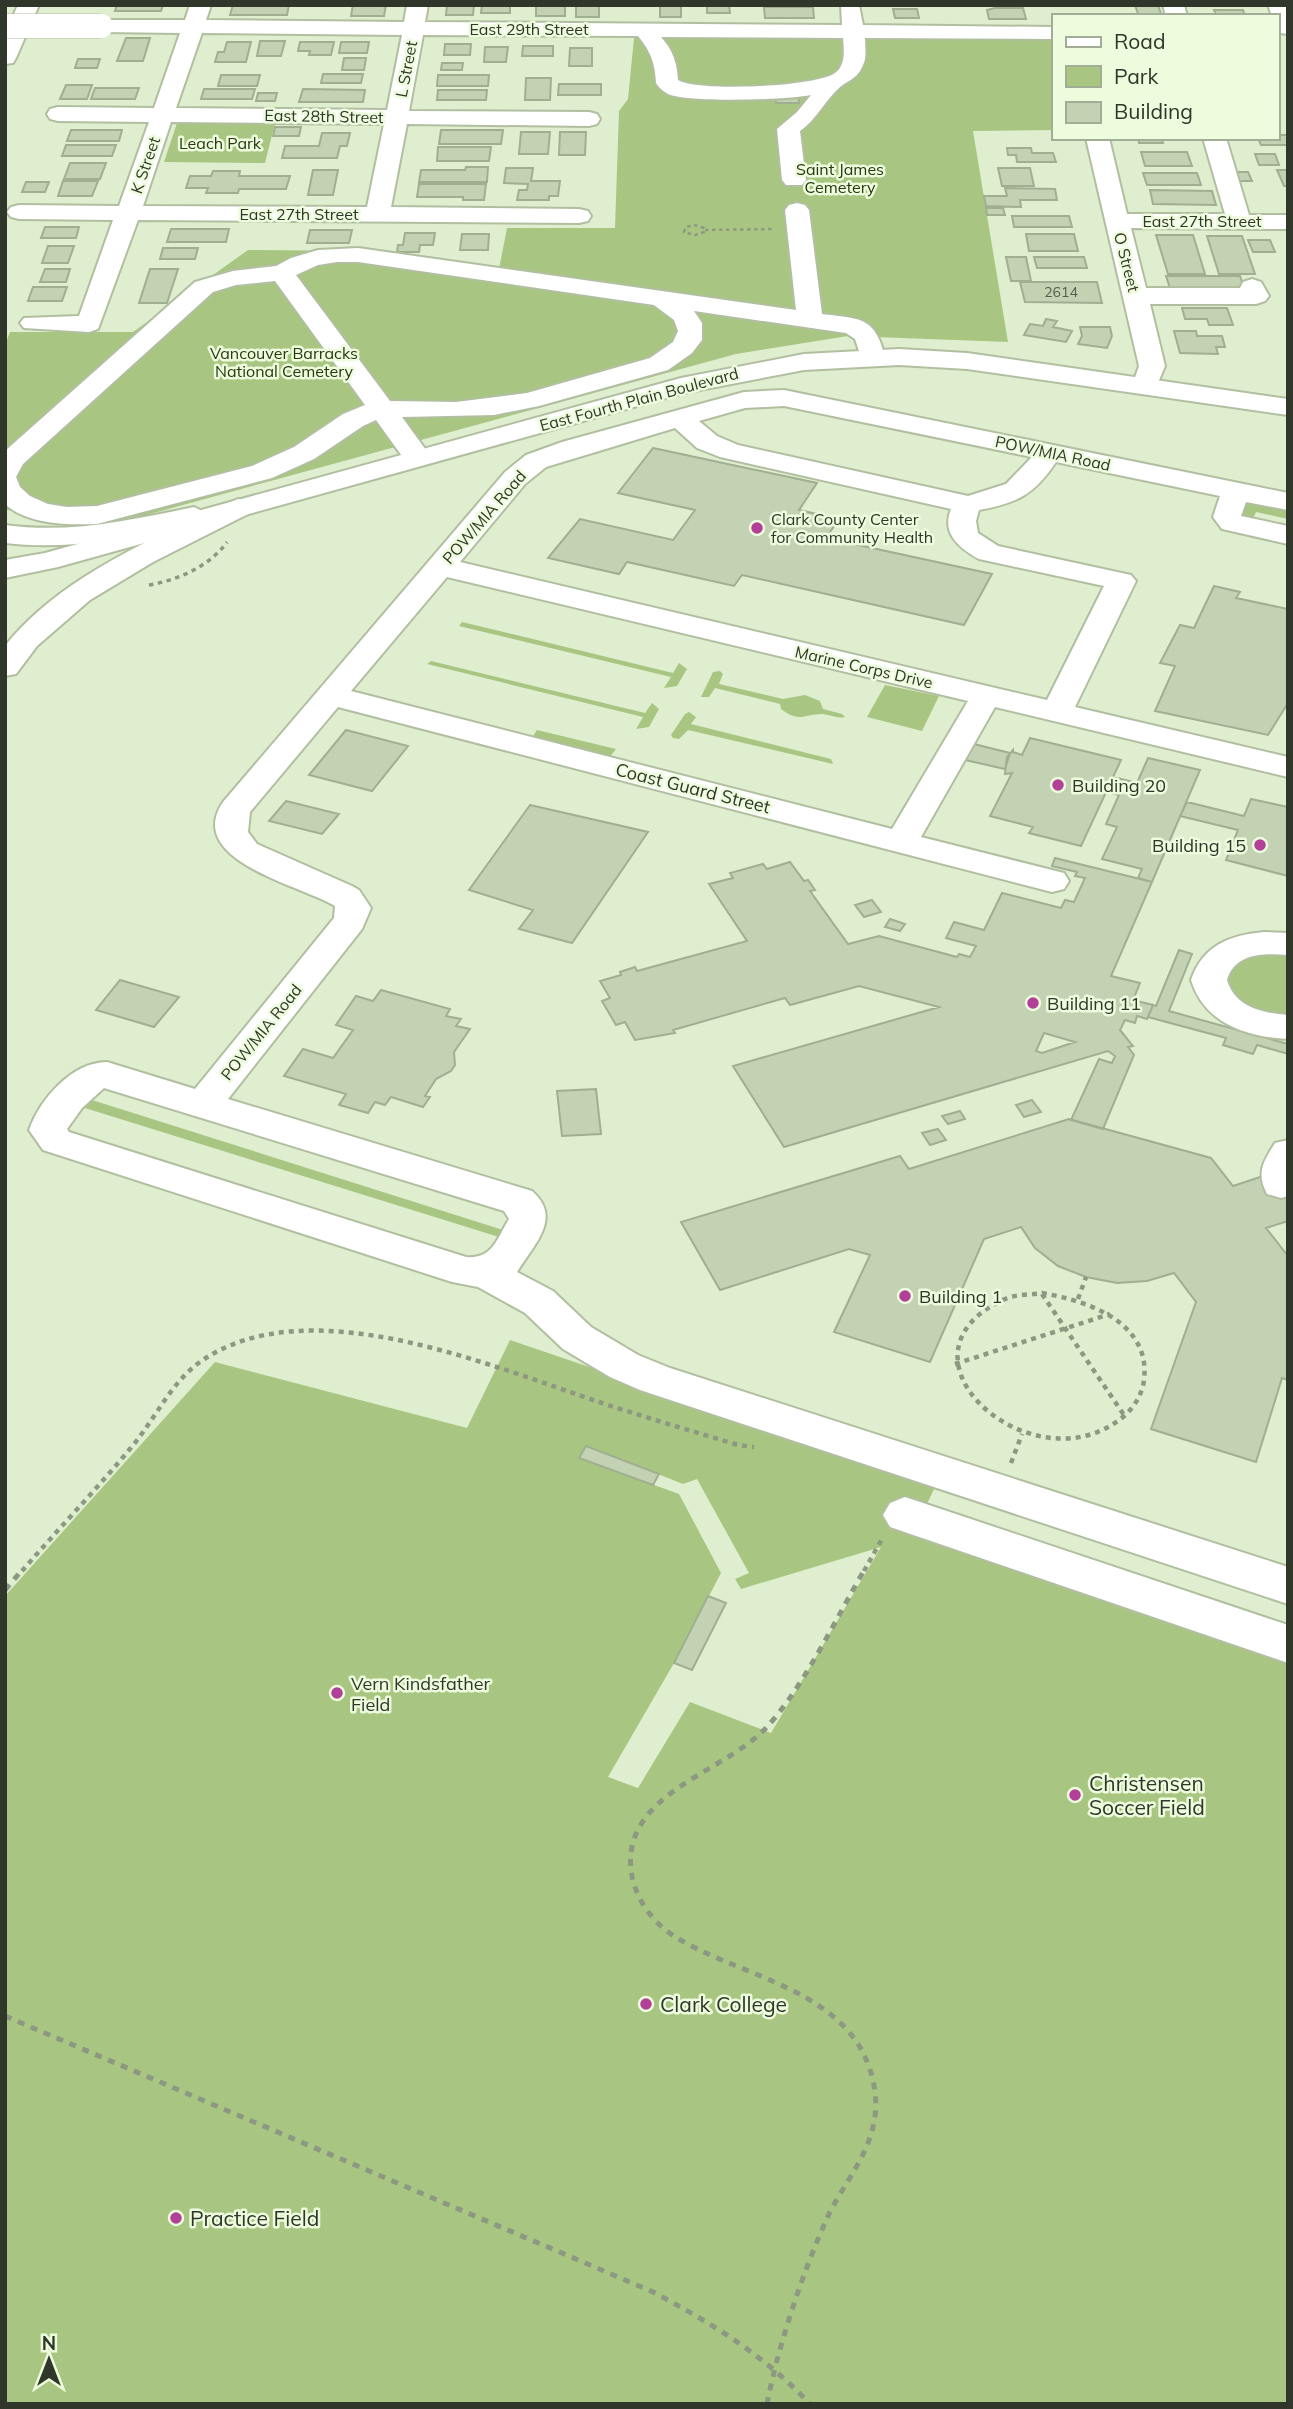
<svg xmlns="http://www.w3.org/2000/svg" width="1293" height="2409" font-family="Mulish,sans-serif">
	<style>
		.green { fill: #a8c681; fill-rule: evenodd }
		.building { fill: #c3d2b3; stroke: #a1af91; stroke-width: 2; fill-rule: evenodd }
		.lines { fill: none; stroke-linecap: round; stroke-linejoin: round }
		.minor-casing { stroke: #b1bfa0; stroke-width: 4 }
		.major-casing { stroke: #b1bfa0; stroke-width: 4 }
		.highway-casing { stroke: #b1bfa0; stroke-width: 4 }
		.path-far3 { stroke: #8d9882; stroke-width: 2.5; stroke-dasharray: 3.5 3.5; stroke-linecap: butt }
		.path-far2 { stroke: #8d9882; stroke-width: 3.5; stroke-dasharray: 4.5 4.5; stroke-linecap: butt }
		.path-far1 { stroke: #8d9882; stroke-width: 4.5; stroke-dasharray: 5 5; stroke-linecap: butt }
		.path { stroke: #8d9882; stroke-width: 5; stroke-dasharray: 7 7; stroke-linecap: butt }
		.minor { fill: #fff; fill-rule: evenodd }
		.major { fill: #fff; fill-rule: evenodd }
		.highway { fill: #fff; fill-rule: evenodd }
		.minor-bridge-casing { stroke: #b1bfa0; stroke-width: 25; stroke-linecap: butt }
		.minor-bridge { stroke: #fff; stroke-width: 24 }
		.poi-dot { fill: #b23f98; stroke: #edfcdc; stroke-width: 2.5 }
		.labels { text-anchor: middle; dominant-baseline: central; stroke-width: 5; stroke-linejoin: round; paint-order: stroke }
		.number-label { font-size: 14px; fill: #555d4c }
		.far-street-label { font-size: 16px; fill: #30362a; stroke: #edfcdc }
		.far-park-label { font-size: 16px; fill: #293812; stroke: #edfcdc }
		.far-poi-label { font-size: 16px; fill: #30362a; stroke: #edfcdc; text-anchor: start }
		.poi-label { font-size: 18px; fill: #30362a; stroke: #edfcdc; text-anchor: start }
		.street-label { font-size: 18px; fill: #30362a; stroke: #edfcdc }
		.near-poi-label { font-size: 21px; fill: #30362a; stroke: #edfcdc; text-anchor: start }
	</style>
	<rect width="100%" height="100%" fill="#dfeecf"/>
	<path class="green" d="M634 38 1053 39V130L973 131 1008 342 848 336 736 354 128 520 52 523 5 509V345L10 332H133L248 250 373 251 499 269 507 228H615L619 111 628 99Z
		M177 123H275L265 163 164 162Z
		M1245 501 1288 510V519L1256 512 1252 521 1240 516Z
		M462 622 673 673 679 663 687 669 677 686 664 688 671 677 459 626Z
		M431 661 645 713 652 703 659 709 649 727 636 729 643 717 427 664Z
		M720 671 723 674 719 684 783 699 805 695 820 701 823 709 842 714 845 717C838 719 831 715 823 714 806 713 800 724 781 709L780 704 715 688 709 697H701L713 672Z
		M885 685 939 696 922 731 867 717Z
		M689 712 696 717 691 724 831 759 833 764 688 730 679 739 673 738 671 735 685 714Z
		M537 730 616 749 609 758 532 738Z
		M1288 949V1014C1267 1012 1225 1003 1228 974 1229 969 1233 963 1235 958Z
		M92 1100 503 1230 499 1237 85 1108Z
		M510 1340 936 1485 914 1531 1288 1658V2404H5V1596L215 1362 467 1428ZM587 1446 683 1484 697 1479 749 1573 735 1579 741 1589 881 1547 771 1733 690 1702 638 1788 608 1777 674 1663 721 1573 679 1494 580 1458Z"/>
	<path class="building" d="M117 5H163L161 11H115Z
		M233 5H289L287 15H230Z
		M353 5H386L384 16H351Z
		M447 5H474L473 15H446Z
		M482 5H510V13H481Z
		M536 5H565V16H536Z
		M576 5H599V17H576Z
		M660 5H681V17H660Z
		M707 5H729L730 13H707Z
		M1135 5H1158L1161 14H1138Z
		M764 7H813L814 18H765Z
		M995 8H1023L1026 19H989L987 10Z
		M893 9H917L919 18H895Z
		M1214 10H1243L1245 16H1217Z
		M126 38H150L143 61H117Z
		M260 41H285L281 56H257Z
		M227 42H251L246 62H215L218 52H224Z
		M300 42H334L331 55H309L310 51H298Z
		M341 42H369L367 53H339Z
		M445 44H471L470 55H444Z
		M523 46H553V56H522Z
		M485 47H508L506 62H484Z
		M570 48H592V66H569Z
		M344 58H366L364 70H342Z
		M78 59H100L97 68H75Z
		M442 63H463L462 70H441Z
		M323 74H363L361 83H321Z
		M221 75H260L257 86H218Z
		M438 75H489L488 86H437Z
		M526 78H551L550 100H525Z
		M559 84H601V95H558Z
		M66 85H92L87 99H60Z
		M95 88H139L135 99H91Z
		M204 89H255L252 99H201Z
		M303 89 365 90 363 102H299Z
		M438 90H487L486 100H437Z
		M258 93H277L275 101H256Z
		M775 93H798L799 103H776Z
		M275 127H301L299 136H273Z
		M71 130H122L119 141H67Z
		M441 130H503L501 144H439Z
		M521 132H550L548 154H519Z
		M560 132H586L585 155H559Z
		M322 133H350L347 146H340L337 158H282L285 146H319Z
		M1277 135H1288V145H1261L1258 138H1277Z
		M1138 138H1161L1163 143H1139Z
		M66 145H116L112 156H62Z
		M438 147H491L489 161H437Z
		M1007 148H1031L1032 153H1053L1056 162H1017L1016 155H1008Z
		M1141 152H1187L1192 166H1145Z
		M1255 154H1275L1279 165H1259Z
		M70 163H106L100 179H64Z
		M466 167H488L487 182H419L421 170H465Z
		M506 168H533L531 181H560L558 196H549V200H517L519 190H527L528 184 504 183Z
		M998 168H1030L1034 186H1002Z
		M313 170H338L333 195H308Z
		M1277 170H1288V186H1284Z
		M213 171H240L239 176H290L286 189H239L238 193H206L208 188H186L190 176H211Z
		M1230 172H1248L1252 181H1234Z
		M1143 173H1197L1201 185H1147Z
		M63 181H98L92 196H58Z
		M26 182H49L45 192H22Z
		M419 184H486L484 200H463V197H417Z
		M1005 188 1055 189 1057 200H1020L1021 207 986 206 984 196H1007Z
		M1150 190 1212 191 1216 205 1153 204Z
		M986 208H1003L1005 215H987Z
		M1012 216H1069L1072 227H1014Z
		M45 227H79L76 238H41Z
		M171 229H229L226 242H167Z
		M310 230H352L349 243H307Z
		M405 233H435L433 245H420L419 252H397L398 245H403Z
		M462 234H489L488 250H460Z
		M1026 234H1074L1078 251H1029Z
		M1156 235H1193L1205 274H1168Z
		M1207 236H1242L1255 274H1219Z
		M1248 240H1270L1275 252H1253Z
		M48 246H74L68 263H42Z
		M163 248H198L195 259H160Z
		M1006 257H1026L1031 281H1011Z
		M1034 257H1084L1087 268H1037Z
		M45 269H70L66 282H40Z
		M150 269H178L167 303H139Z
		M1166 276H1240L1245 291H1171Z
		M1020 282H1097L1102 303 1025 302Z
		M33 287H67L62 301H28Z
		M1182 308H1227L1233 325H1209L1207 319H1185Z
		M1046 319 1057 321 1053 327 1072 331 1066 342 1024 335 1030 324 1043 326Z
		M1080 327H1110L1112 336 1107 348 1078 344 1082 336Z
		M1174 331H1196L1197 336H1222L1225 347H1216L1218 354 1180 353Z
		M653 448 817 483 799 510 839 519 826 538 992 574 964 625 742 575 734 586 627 562 619 574 548 558 580 519 673 540 695 510 618 493Z
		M1214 586 1240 592 1236 598 1288 609V703L1268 735 1155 711 1175 666 1160 663 1180 625 1194 628Z
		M346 730 408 746 372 791 309 775Z
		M1030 738 1121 760 1081 846 1029 833 1033 827 990 816 1012 773 1005 774 1007 757 1013 750V752L1022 755Z
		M974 744 1010 753 1005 769 965 760Z
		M1148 758 1200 770 1152 882 1138 878 1142 869 1102 859 1117 827 1106 824 1119 795 1106 792 1113 777 1137 783Z
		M1251 799 1288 807V876L1226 860 1238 830 1180 816 1187 802 1244 816Z
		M286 801 339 814 322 834 269 821Z
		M530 805 648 832 572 943 519 929 533 910 469 890Z
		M1055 858 1152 882 1111 976 1140 983 1133 1000 1153 1005 1147 1019 1137 1016 1135 1023 1125 1020 1120 1030 1133 1046 1128 1047 1134 1055 1103 1129 1071 1120 1099 1059 1112 1063 1115 1056 1108 1051 784 1147 733 1066 939 1007 859 986 790 1005 785 998 673 1030 675 1033 635 1040 625 1022 616 1025 602 1001 610 998 600 981 621 975 620 972 635 967 637 971 747 941 709 884 733 878 730 873 763 864 767 869 790 862 804 881 808 880 815 890 810 891 848 944 879 936 957 957 959 954 970 957 976 946 946 938 954 922 984 930 1002 893 1061 908 1065 900 1074 902 1085 878 1075 876 1077 872 1052 866ZM1044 1033 1075 1042 1042 1053 1036 1051Z
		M872 900 881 912 864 917 855 905Z
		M890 919 905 924 900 931 885 927Z
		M1179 950 1192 954 1169 1011 1288 1044V1054L1257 1045 1253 1054 1223 1045 1226 1038 1148 1017 1153 1005 1156 1006Z
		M120 980 179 997 154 1027 96 1010Z
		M381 990 450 1009 446 1016 461 1019 456 1026 470 1029 454 1052 455 1065 451 1071 436 1079 425 1096 430 1097 423 1107 391 1097 385 1105 375 1102 368 1113 339 1105 346 1094 284 1076 303 1049 333 1058 353 1030 336 1025 356 996 373 1001Z
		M596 1089 601 1134 562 1136 557 1091Z
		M1032 1100 1041 1112 1024 1117 1016 1105Z
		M960 1111 965 1119 948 1124 942 1116Z
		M1069 1119 1211 1158 1233 1186 1263 1176 1288 1182V1221L1266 1228 1288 1256V1380L1282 1378 1256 1462 1151 1429 1196 1302 1174 1273 1147 1281 1117 1283 1086 1277 1058 1266 1035 1248 1021 1227 984 1239 930 1362 834 1332 870 1255 849 1249 720 1290 681 1222 900 1156 909 1169Z
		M938 1129 946 1140 930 1145 922 1133Z
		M586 1446 659 1474 653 1485 579 1458Z
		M708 1596 726 1603 692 1670 674 1663Z"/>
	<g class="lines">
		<defs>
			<path id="minor" d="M190 5H211L206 20 404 22 407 5H428L425 22 842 25 841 5H859L863 25 1053 27V39L865 38C865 47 867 57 863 65 859 77 849 80 840 87 825 100 817 119 800 131L806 180 802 185H786L782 180 777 129 797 112 811 95C786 100 689 103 668 94 663 91 659 88 656 83 655 63 651 52 638 36L423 35 409 111 589 112 597 114 600 119 597 124 589 126 407 124 391 207 579 209 588 211 591 216 588 221 579 223 138 220 98 329 89 332 24 328 20 323 24 318 79 316 113 220 19 219 11 217 7 212 11 207 19 205 119 206 149 122 58 121 50 119 47 114 50 109 58 107 154 108 180 33 101 32 93 31 90 26 93 21 101 20H185ZM202 33 402 35 387 110 176 108ZM661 37 843 38C844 50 846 65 835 73 816 87 697 92 678 80 677 63 673 50 661 37ZM171 122 384 124 367 207 143 206Z
				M1163 5H1184L1187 16H1166Z
				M1268 5H1288V34L1280 33 1277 28V16H1272Z
				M1086 138H1109L1127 214H1225L1203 138H1226L1249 215H1288V229L1131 228 1146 288H1240L1243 282 1252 279 1261 282 1269 296 1265 301 1256 304H1150L1165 366 1154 392 1145 394 1136 392 1132 386 1139 366Z
				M797 203 805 205 809 210 822 314C860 319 875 316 885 357L881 363 872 365 863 363 855 339 846 333 694 311 702 323V340L692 353 668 370 539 406 494 415 402 417 431 457 427 463 417 465 407 463 376 420 363 426 314 459 272 478 97 524C68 525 28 525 5 504V451L195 282 233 271 276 266 291 258 318 250 358 248 796 310 785 210 789 205ZM337 262H358L654 305 674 320 678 331 673 342 650 358 527 393 456 402 390 401 296 275 318 265ZM275 281 365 405 343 414 294 447 252 466 97 506 67 507 48 504 30 496 20 487 16 477 23 464 213 292 236 285Z
				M784 390 1288 493V510L1246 502 1241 516 1288 526V544L1222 529 1213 517 1220 496 1056 462C1034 495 1017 503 979 510L976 521 978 533 998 546 1131 575 1136 581 1075 707 1288 757V777L995 707 921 837 1064 873 1069 881 1064 889 1052 892 338 707 250 812 248 832 257 844 352 886 359 890 371 908 362 929 228 1099 532 1191C563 1218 534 1244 517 1272L553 1291 591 1327 638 1355 670 1368 1288 1567V1604L640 1390 610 1377 563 1349 525 1313 478 1287 452 1282 43 1150 29 1130C40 1099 72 1062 107 1062L195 1089 334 918 335 906C299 885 184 860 223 802L505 472 526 455 562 442 744 392ZM784 406 1032 457 1006 484 968 496 738 445 717 436 699 421 745 408ZM675 428 697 448 720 457 951 509C941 533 959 548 979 559L1104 586 1047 700 460 562 525 484 546 467ZM447 577 968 701 892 829 351 691ZM104 1088 504 1211 509 1219C496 1240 493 1259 466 1257L69 1132 67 1129 82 1108Z
				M1264 932 1288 933V955C1263 953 1235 953 1227 980 1235 1007 1262 1013 1288 1015V1039C1246 1037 1204 1023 1191 980 1203 945 1230 935 1264 932Z
				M1288 1140V1196L1281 1198 1267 1194C1256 1173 1263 1162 1275 1143Z
				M905 1497 1288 1625V1663L890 1527 883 1515 890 1503Z"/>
			<path id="major" d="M899 349 967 353 1288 399V415L967 369 899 365 804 370 684 393 58 567 5 578V560L45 553 681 378 804 354Z"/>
			<path id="highway" d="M18 5H39L16 58 13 63 5 64V34Z
				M238 499 248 502 252 508 248 514 153 562 90 600 37 646 16 674 5 676V646C48 592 113 558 174 528 117 540 63 550 5 543V525C70 534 131 520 194 507L206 513Z"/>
		</defs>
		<use href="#minor" class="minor-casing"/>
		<use href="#major" class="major-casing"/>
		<use href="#highway" class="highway-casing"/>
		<path class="path-far3" d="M694 225 704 228V232L695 235 684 232 686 227Z
			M705 230 774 229"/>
		<path class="path-far2" d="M149 585C178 580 210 566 227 542"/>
		<path class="path-far1" d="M1042 1293C1088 1301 1151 1322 1144 1380 1142 1396 1132 1411 1119 1420 1029 1487 881 1355 1005 1299 1016 1294 1030 1295 1042 1293Z
			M1042 1294 1126 1418
			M1078 1299 1086 1277
			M955 1364 1110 1314
			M1011 1463 1022 1434
			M22 1571C59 1528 98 1488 134 1444 156 1417 171 1383 200 1362 307 1286 493 1367 602 1403 647 1418 692 1431 738 1445L754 1447
			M864 1571 882 1539"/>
		<path class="path" d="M5 1590 23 1569
			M5 2016 651 2291C710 2322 764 2355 810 2404
			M767 2404C778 2346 804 2268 829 2214 844 2184 868 2156 874 2122 879 2098 873 2071 861 2049 824 1985 732 1973 674 1936 641 1915 620 1872 636 1834 657 1785 729 1766 765 1729 803 1689 836 1618 865 1569"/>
		<use href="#minor" class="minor"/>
		<use href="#major" class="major"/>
		<use href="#highway" class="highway"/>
		<defs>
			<path id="minor-bridge" d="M5 26H101"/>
		</defs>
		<use href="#minor-bridge" class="minor-bridge-casing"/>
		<use href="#minor-bridge" class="minor-bridge"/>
	</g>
	<g class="poi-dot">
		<circle cx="757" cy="528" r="7"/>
		<circle cx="1058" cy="785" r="7"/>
		<circle cx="1260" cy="845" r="7"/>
		<circle cx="1033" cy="1003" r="7"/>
		<circle cx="905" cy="1296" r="7"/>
		<circle cx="337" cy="1693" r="7"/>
		<circle cx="1075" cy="1795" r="7"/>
		<circle cx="646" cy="2004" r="7"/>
		<circle cx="176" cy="2218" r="7"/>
	</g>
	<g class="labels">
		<g class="number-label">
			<text x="1061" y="292">2614</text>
		</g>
		<g class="far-street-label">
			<text x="529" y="29">East 29th Street</text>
			<text transform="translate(406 69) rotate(-79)">L Street</text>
			<text transform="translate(324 116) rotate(1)">East 28th Street</text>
			<text transform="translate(145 165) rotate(-71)">K Street</text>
			<text x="299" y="214">East 27th Street</text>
			<text x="1202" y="221">East 27th Street</text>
			<text transform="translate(1127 262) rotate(76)">O Street</text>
			<text transform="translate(639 399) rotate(-15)">East Fourth Plain Boulevard</text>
			<text transform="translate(1053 453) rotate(12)">POW/MIA Road</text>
			<text transform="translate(484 517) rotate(-49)">POW/MIA Road</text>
			<text transform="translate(864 667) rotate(13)">Marine Corps Drive</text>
			<text transform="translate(261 1032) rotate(-51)">POW/MIA Road</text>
		</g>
		<g class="far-park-label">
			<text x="220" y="143">Leach Park</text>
			<text x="840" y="169">Saint James<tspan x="840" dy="18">Cemetery</tspan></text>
			<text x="284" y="353">Vancouver Barracks<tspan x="284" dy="18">National Cemetery</tspan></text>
		</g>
		<g class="far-poi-label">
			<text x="771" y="519">Clark County Center<tspan x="771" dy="18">for Community Health</tspan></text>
		</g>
		<g class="poi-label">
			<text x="1072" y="785">Building 20</text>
			<text x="1246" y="845" text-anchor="end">Building 15</text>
			<text x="1047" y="1003">Building 11</text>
			<text x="919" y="1296">Building 1</text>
			<text x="351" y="1683">Vern Kindsfather<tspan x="351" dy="21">Field</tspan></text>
		</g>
		<g class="street-label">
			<text transform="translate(693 788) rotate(14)">Coast Guard Street</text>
		</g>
		<g class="near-poi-label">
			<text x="1089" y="1783">Christensen<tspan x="1089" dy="24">Soccer Field</tspan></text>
			<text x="660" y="2004">Clark College</text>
			<text x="190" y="2218">Practice Field</text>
		</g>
	</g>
	<rect width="1293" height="2409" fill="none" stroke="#30362a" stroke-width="14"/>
	<rect x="1052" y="14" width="228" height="126" fill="#edfcdc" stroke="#a1ad95" stroke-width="2"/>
	<rect x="1066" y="37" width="35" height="10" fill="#ffffff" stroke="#a1ad95" stroke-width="2"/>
	<text x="1114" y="49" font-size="21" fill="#30362a">Road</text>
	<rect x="1066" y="66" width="35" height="21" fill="#a8c681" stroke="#a1ad95" stroke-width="2"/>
	<text x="1114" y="84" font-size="21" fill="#30362a">Park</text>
	<rect x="1066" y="102" width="35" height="21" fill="#c3d2b3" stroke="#a1ad95" stroke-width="2"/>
	<text x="1114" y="119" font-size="21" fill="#30362a">Building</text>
	<g transform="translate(49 2360)" stroke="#edfcdc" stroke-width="5" paint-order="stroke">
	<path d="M0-5L12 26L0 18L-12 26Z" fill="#30362a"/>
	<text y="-10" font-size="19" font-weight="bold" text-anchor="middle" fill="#30362a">N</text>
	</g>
</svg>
